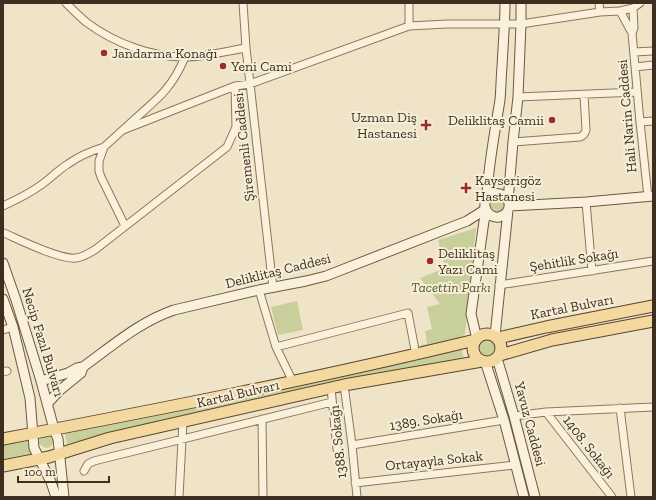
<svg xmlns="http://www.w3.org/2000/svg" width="656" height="500" font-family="'Zilla Slab',serif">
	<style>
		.green { fill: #c9cf9b }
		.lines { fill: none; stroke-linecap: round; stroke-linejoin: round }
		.street-casing { stroke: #8d765c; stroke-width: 9 }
		.secondary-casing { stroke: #6f573f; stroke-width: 11 }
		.primary-casing { stroke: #5b4430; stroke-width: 13 }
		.street { stroke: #faf1dc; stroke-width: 7 }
		.secondary { stroke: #faf1dc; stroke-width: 9 }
		.primary { stroke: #f3d9a0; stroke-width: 11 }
		.poi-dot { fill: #9e2a2b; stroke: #f7eed8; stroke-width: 1.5 }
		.labels { text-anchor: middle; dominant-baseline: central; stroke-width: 4; stroke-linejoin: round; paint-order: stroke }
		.poi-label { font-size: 14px; fill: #3d2e20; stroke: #f7eed8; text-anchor: start }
		.street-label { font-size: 14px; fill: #3d2e20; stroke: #f7eed8 }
		.park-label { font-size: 14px; font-style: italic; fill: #4d5a26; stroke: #f7eed8 }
	</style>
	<rect width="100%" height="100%" fill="#f0e4c8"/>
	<path class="green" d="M489 205a8 8 0 1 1 16 0a8 8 0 1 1-16 0Z
		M476 228 465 334 457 340 422 352 421 345 427 344 425 331 432 329 427 307 440 304 420 278 445 268 438 240Z
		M297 301 303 330 278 335 271 307Z
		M477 348a10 10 0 1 1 20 0a10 10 0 1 1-20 0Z
		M461 348 464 357 401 373 224 407 67 444 64 429 322 382Z
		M50 435C56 439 54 445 48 448L43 447 39 443 40 437Z
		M28 437 33 453 3 459V442Z"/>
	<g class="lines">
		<defs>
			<path id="street" d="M66 3C72 9 79 16 86 22 114 43 153 58 188 57 208 56 227 51 246 48
				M243 3 246 48 273 288
				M409 3V26
				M599 3 600 12
				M620 11 632 33 640 122 648 197
				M632 33 634 28 633 8
				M634 52 653 51
				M635 67 653 65
				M518 97 637 92
				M640 122 653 121
				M123 130 235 86 250 84 409 26 447 24H521L600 12 620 11 633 8 640 3
				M513 142 580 137C583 136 585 134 586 130L584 95
				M586 202 592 271
				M3 206C16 200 29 194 41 185 50 179 58 170 68 164 79 156 91 151 104 147
				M125 226 101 177 99 171V161L104 147C115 137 126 127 137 117 160 97 173 86 185 57
				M4 233C20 240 60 260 76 258 84 257 90 253 96 249L227 147 236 127 235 86
				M499 285 653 261
				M259 290 276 347 293 382
				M3 330 13 327
				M276 347 408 313 416 355
				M3 372 7 371
				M344 385 352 445 357 497
				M331 388 337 449
				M620 408 631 497
				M546 412 612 497
				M514 416 546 412 653 407
				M262 419 263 497
				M352 445 504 420
				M84 471 88 464 94 461 332 402
				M355 483 515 465
				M179 497 183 421"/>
			<path id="secondary" d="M486 200C496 185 516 199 507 212 505 215 502 216 499 217 493 218 487 214 485 208 484 204 486 198 487 193 489 162 495 131 500 100 501 89 501 78 502 67 503 45 505 24 505 3
				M508 201 513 142 518 97 521 24V3
				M509 206 586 202 653 196
				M3 263 16 300 41 381 54 429 58 439 64 497
				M3 299 13 327 30 398 34 448 51 482 56 497
				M495 336 508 210
				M477 339 471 314 484 221 487 212
				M497 358 514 416 535 497
				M485 361 504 420 524 497
				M41 381 68 373 77 368 83 367C112 346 139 322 174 310L259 290 306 281 326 276 467 221 486 209
				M47 404 60 390 81 373 83 367"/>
			<path id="primary" d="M473 348a14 14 0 1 1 28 0a14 14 0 1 1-28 0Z
				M498 338 546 327 653 306
				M500 355 552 340 653 321
				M3 439C161 409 319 378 475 340
				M3 466 49 457 110 438 344 385 482 361"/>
		</defs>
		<use href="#street" class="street-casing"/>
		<use href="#secondary" class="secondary-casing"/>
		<use href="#primary" class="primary-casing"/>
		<use href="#street" class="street"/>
		<use href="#secondary" class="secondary"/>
		<use href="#primary" class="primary"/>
	</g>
	<g class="poi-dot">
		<circle cx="104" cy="53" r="4"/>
		<circle cx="223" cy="66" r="4"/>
		<circle cx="552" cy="120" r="4"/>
		<path d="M424 119h4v4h4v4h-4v4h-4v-4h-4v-4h4z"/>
		<path d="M464 182h4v4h4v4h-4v4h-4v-4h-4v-4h4z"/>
		<circle cx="430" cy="261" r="4"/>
	</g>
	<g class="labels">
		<g class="poi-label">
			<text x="112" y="53">Jandarma Konağı</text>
			<text x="231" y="66">Yeni Cami</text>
			<text x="417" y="117" text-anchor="end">Uzman Diş<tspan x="417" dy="16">Hastanesi</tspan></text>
			<text x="544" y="120" text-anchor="end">Deliklitaş Camii</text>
			<text x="475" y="180">Kayserigöz<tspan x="475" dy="16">Hastanesi</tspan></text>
			<text x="438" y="253">Deliklitaş<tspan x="438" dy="16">Yazı Cami</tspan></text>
		</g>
		<g class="street-label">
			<text transform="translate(627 116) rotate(-95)">Hali Narin Caddesi</text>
			<text transform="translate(244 147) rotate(-96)">Şiremenli Caddesi</text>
			<text transform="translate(574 260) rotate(-9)">Şehitlik Sokağı</text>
			<text transform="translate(278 271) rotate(-14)">Deliklitaş Caddesi</text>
			<text transform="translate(572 307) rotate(-11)">Kartal Bulvarı</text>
			<text transform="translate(43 342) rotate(73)">Necip Fazıl Bulvarı</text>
			<text transform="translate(238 394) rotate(-13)">Kartal Bulvarı</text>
			<text transform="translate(426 420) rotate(-9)">1389. Sokağı</text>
			<text transform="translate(530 424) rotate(75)">Yavuz Caddesi</text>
			<text transform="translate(338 442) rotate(-96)">1388. Sokağı</text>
			<text transform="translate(589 447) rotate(52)">1408. Sokağı</text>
			<text transform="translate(434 461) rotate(-6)">Ortayayla Sokak</text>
		</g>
		<g class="park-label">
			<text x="451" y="287">Tacettin Parkı</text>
		</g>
	</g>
	<rect width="656" height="500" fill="none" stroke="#3d2e20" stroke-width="8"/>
	<path d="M18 476v6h91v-6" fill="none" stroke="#3d2e20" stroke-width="2"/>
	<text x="24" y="476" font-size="12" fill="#3d2e20" stroke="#f7eed8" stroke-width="3" paint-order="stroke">100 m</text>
</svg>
